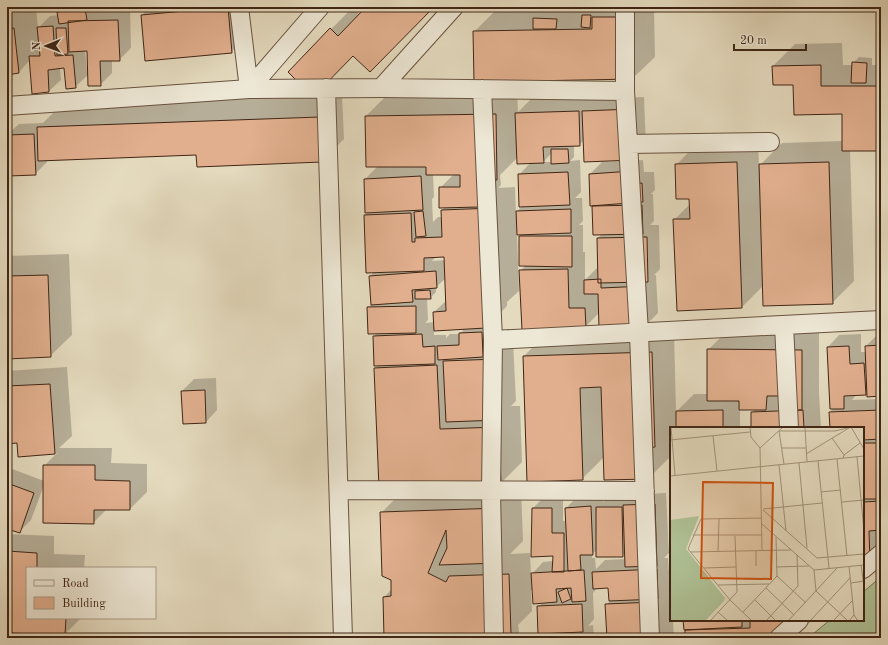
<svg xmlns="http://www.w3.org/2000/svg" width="888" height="645" font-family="'Old Standard TT',serif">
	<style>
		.green { fill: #afc195; stroke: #787455 }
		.shadow { fill: #0003; fill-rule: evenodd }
		.building { fill: #e1af8e; stroke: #402615 }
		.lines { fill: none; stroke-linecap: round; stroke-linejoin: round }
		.minor-casing { stroke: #69533f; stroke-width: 20 }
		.minor { stroke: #ede7d5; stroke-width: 18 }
		.inset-road { fill: none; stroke: #a2927a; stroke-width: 1 }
		.view { fill: #cf510d; fill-opacity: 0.15; stroke: #cf510d; stroke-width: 2 }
		.inset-edge { fill: none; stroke: #402615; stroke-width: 2 }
	</style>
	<rect width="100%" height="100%" fill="#e4dabe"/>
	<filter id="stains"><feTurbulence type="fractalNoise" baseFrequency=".005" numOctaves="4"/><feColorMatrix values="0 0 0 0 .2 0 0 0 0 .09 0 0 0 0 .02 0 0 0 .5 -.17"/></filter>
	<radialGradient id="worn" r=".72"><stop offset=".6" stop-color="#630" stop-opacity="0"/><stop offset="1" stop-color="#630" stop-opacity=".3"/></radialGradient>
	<path class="green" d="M881 577V638H808L830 620H863V592Z"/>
	<path class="shadow" d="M36 7 38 28 50 16 59 15 58 13 64 7H91L92 9 130 8 131 48 119 60H112V73L100 85 89 74 75 87 65 67 60 68 61 80 49 91 30 60 19 72 11 73 7 77V11ZM85 50H88L89 72H87Z
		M150 7H246L249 34 231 52 142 15Z
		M353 7 360 15 368 7H433L354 55 289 72Z
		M604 7H638V10L654 9 655 57 633 78 474 32 496 10Z
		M842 43 843 65H853V63L859 57 872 58V65H881V150H850L854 281 832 303 764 285 742 307 674 220 690 204V198L676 165 698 143 758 141 759 166 782 143 843 141V113L794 84H774L773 66 795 44Z
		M517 93 518 112 533 97 596 99 644 97 646 147 632 161 643 160 644 172H654L655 190 651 194H653L654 221 650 225H659L660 269 654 275H656L658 313 646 325 600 312 585 327 520 271 526 265H520V234H517L519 291 507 302V306L494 319 495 343 513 342 516 401 511 406H520L522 462 500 484 380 487 375 368 379 365 374 336 378 333 368 307 372 304 370 276 374 272 365 215 368 212 365 179 378 166 366 116 388 94ZM584 140 625 161 602 162 590 174 596 204 593 207 602 234 598 238V268H597L585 280V252H583V225H579L583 221 582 198H575L581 192 580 160 570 161 574 157V145H579ZM552 153V162H543ZM517 158 531 162 519 175 522 206 516 213 515 187 498 188 501 185 500 175ZM433 174H454L440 188 445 207 442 210V217H438L433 222 432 199 434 197ZM437 256H445V260L432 261ZM446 278 447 300 434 312 435 322 425 323 428 320 427 298H430L436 292V287ZM465 328 460 334H450L446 338V335H434V330Z
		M342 95 344 139 322 161 197 154 47 160V162L35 174 7 135 19 124 43 123 60 106Z
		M69 254 72 335 50 356 7 358V256Z
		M674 330 676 412 694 394H708V350L725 333H819V393L821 428H752V412L755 409H740V428H677V424L673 428H671L670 431 671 456 649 478 604 457 582 479 524 356 546 334Z
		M861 334V352H866V346L878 334H881V395L868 392 865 394 856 395 852 400 881 399V550L863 572V428H831L830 412 834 408 828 347 839 335Z
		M67 367 72 436 59 448H112L111 463 147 464V492L130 509H107L93 523 44 485 31 520 19 532 7 528V467L44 481V466L57 453 19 455 18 442 7 443V371Z
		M216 378 217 410 206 422 182 391 194 379Z
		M521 487 523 541 510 554 530 553 531 575 543 562 553 561 554 556H532L533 508 545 496H563V521H567L566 508 578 496 602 495 603 502 609 496 666 493 669 553 664 558H668L670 585H671V620H673L674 638H608L606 605 610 601 609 587 597 588 593 593 594 619 588 626 593 625 594 638H538L543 633 538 607 542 603 533 590H531L532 611 518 625 520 638H385L384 597 392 589 381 513 403 491ZM597 550 622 556 626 552V559L605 560 596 569 595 558H592V554Z
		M7 534 54 536V554L85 555 84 568H27V618H81L65 634 7 632Z
		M684 620H812L796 636 769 638H686V631L688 629Z"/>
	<path class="building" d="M228 7 232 53 145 61 141 15Z
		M366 7H434L370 72 353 56 313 97 288 72 330 28 338 36Z
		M85 8 87 20 59 24 57 12Z
		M582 15H591L590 28 581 27Z
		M592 17H616L634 79 474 82 473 31 592 29Z
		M533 18 557 19 556 29H533Z
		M118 20 120 61H100L101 86H88L87 51 69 52 68 21Z
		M53 26 55 56 73 55 76 88 66 89 64 68 48 70 49 92 32 94 29 56H40L37 27Z
		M14 28 19 73 7 75V29Z
		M56 28H66L68 54 57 55Z
		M852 62 867 63 866 83H851Z
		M821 65V86H881V151H842V114L794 115 793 85H773L772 66Z
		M632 109 634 160 584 162 582 111Z
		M579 111 580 146 543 147 544 163 517 164 515 113Z
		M496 114 497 180H479V207L439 208V187H460V175H426V167H366L365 116Z
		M320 117 322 162 197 167 196 155 38 161 37 127Z
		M34 134 36 175 8 176 7 135Z
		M551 149H568L569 163 551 164Z
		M737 162 742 308 677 311 673 219H690L689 199H676L675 164Z
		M829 162 833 304 763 306 759 164Z
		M632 171V184L642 183 643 202 590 206 589 174Z
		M568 172 570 205 519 207 518 174Z
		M421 176 423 210 365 213 364 179Z
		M642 205 643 234 593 235 592 206Z
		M494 208 486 328 434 331 433 312 446 311 444 257 424 258V271L366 273 364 215 411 213 412 242H415V238L442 237 441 210Z
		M571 209V233L517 235 516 211Z
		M423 211 426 236 416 237 414 212Z
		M519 236H572V267L519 266Z
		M647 237 648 282 598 283 597 238Z
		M568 269 569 308H585L586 328 522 330 519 270Z
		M436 271 437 288 412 290 413 302 371 305 369 276Z
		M48 275 51 357 7 359V276Z
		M601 279V288L645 286 646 326 599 328 598 294H584V280Z
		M430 290 431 299H415V291Z
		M416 306V333L368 334 367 307Z
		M482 332 483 357 438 360 437 346 459 345V333Z
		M422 334 423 347 435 346V364L374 366 373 336Z
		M881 345V396L867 397 865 346Z
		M849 346 850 364 864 363 866 395 844 396V409H830L827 347Z
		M707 349 802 350V410H783V396H767L766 410H739V401H707Z
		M652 352 655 447 648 448 649 479 604 480 601 387 580 388 583 480 527 482 523 356Z
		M497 359 499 420 446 422 443 361Z
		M437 365 440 429 499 427 501 485 379 488 374 368Z
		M50 384 55 454 18 457 17 443 7 444V386Z
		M205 390 206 423 183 424 181 391Z
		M723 410V428H676V411Z
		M803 410 804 428H751V412Z
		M881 410V439L863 440V428H830L829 412Z
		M863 443H880L881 499H863Z
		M43 465H95V480L130 481V510H94V524L43 523Z
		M7 483 34 493 20 533 7 529Z
		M881 501V530L869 531 870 563H863V502Z
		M655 504 657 566 625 567 623 505Z
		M591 506 593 555H580L581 570 568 571 565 508Z
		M596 507H622L623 557H596Z
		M500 508 501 563 439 565 447 548 446 530 428 573 446 582 449 576 509 574 511 634 497 635V638H384L383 597 391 596V580L382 576 380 512Z
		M532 508H552V533H564V572H552L553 556 531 557Z
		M7 551 37 553V568H27V618H66L65 635 7 633Z
		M657 569 658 599 609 601 608 588 593 589 592 572Z
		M584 570 586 601 572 602 571 588 556 589 557 602 533 604 531 573Z
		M567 588 571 599 562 603 558 592Z
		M655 602 656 638H607L605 604Z
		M582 604 583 632 538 634 537 606Z
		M683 620H742V627L684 630Z
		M750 620H796L797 637 685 638V630L750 628Z"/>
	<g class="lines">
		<defs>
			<path id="minor" d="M239 7 249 89
				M625 7V91L639 333 650 638
				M326 88 343 638
				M381 88 454 7
				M249 89 320 7
				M482 89 493 340 491 491 494 638
				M7 106 249 89 381 88 625 91
				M628 144 770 142
				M784 325 789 428
				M493 340 881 320
				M339 490 645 491
				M863 569 881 554
				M779 638 799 620"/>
		</defs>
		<use href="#minor" class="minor-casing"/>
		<use href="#minor" class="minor"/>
	</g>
	<g transform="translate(670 427)">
		<rect width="194" height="194" fill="#e4dabe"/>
		<path d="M29 89 16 122 55 171 54 174 35 194H0V93Z" fill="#afc195"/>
		<path class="inset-road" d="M1 0 5 48M80 0 81 10 90 21 92 123M135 0 137 35M181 0 194 22M43 9 47 44M162 11 174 28 173 31M0 13 80 5M90 21 113 0M112 21H136M136 27 179 1M174 28 190 16M187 30 194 104M167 32 177 129M148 34 159 141M129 36 137 121M114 37 109 4H165L181 0M109 38 116 104M0 49 194 29M151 65 171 63M172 75 194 73M93 82 152 76M93 83 147 131 194 127M92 97 144 143 194 138M23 108H92M86 124V139M20 125 121 123M48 125 49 92M191 138 194 159M179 139 184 188M106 140 139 139M34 141 66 140M144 143 146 164 178 194M107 149 136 176M181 156 194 154M48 158 99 157M96 161 124 188M85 173 106 194M48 185 58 194M73 185 107 149 106 110M40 194 67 165 65 109M82 194 60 173 18 122 31 92 92 91M96 194 128 159 127 128M118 194 167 141M140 194 180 151M163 194 182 174M179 194 184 188 188 194"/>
		<path class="view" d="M33 55 103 56 101 152 31 151Z"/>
		<rect width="194" height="194" class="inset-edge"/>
	</g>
	<rect width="888" height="645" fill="none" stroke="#e4dabe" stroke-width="24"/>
	<rect x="8" y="8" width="872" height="629" fill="none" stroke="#402615" stroke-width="2"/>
	<rect x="12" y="12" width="864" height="621" fill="none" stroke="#402615"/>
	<rect x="26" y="567" width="130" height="52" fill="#ede7d5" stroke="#a89a88"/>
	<rect x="34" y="580" width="20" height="6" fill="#ede7d5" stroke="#a89a88"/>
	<text x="62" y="587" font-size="12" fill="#402615">Road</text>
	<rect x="34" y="597" width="20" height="12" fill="#e1af8e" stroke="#a89a88"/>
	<text x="62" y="607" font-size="12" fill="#402615">Building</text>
	<g transform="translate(46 46) rotate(269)" stroke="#ede7d5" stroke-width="3" paint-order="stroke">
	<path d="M0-3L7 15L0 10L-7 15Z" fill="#402615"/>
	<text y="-6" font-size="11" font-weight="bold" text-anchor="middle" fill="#402615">N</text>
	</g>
	<path d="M734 44v6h72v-6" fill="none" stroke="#402615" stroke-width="2"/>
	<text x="740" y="44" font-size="12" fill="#402615" stroke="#ede7d5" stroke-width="3" paint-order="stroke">20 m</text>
	<rect width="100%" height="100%" filter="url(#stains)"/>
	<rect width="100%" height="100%" fill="url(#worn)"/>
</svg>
